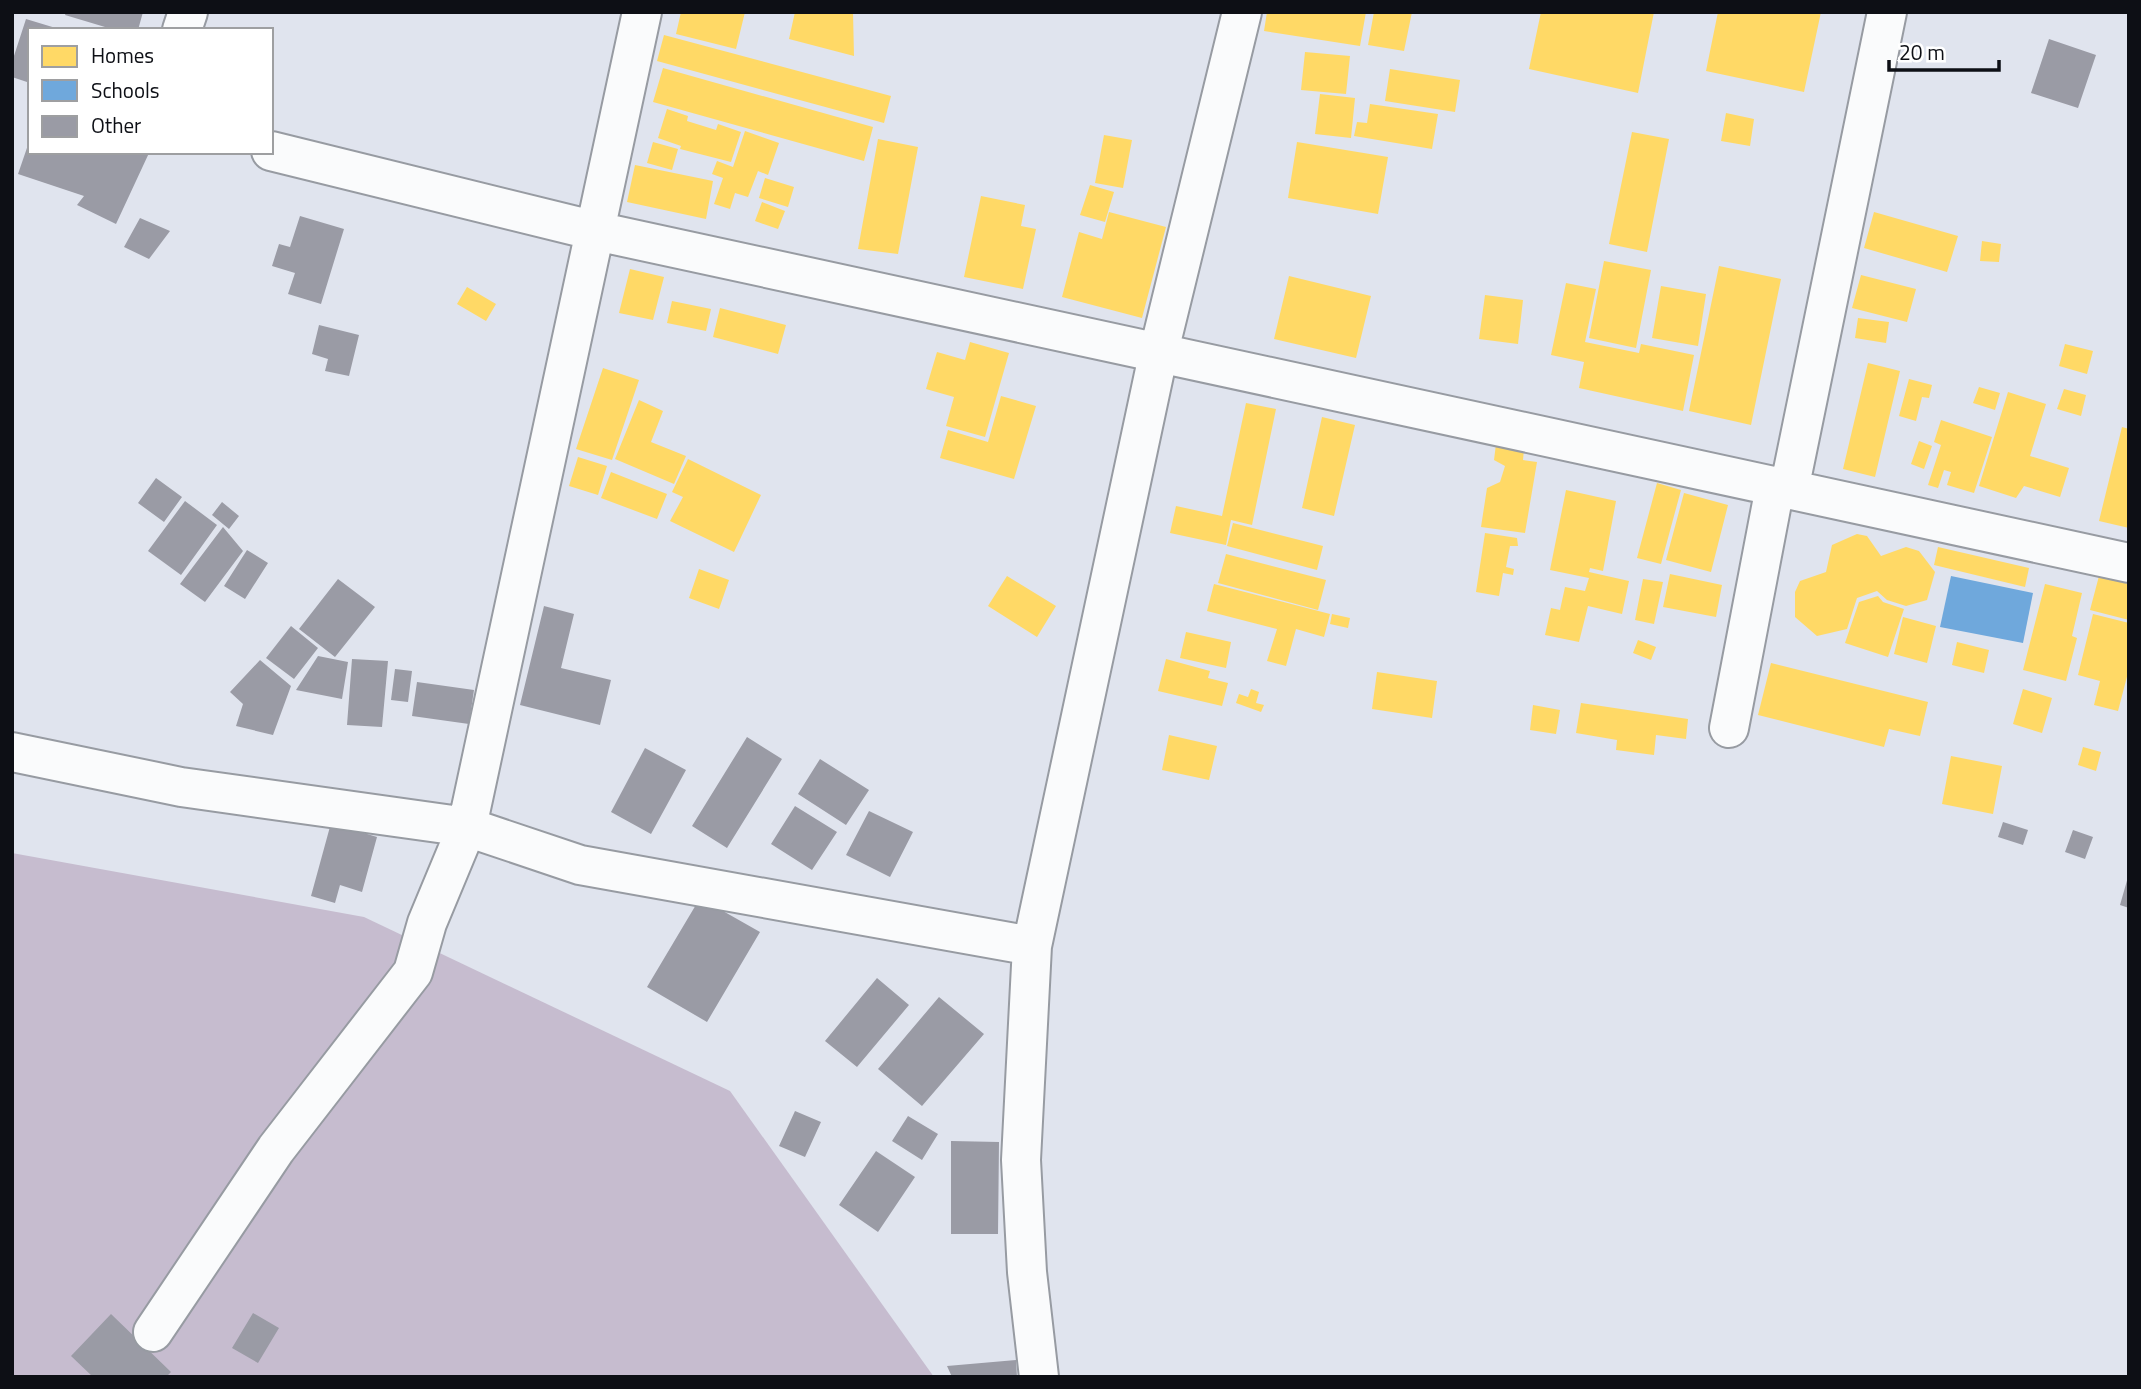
<svg xmlns="http://www.w3.org/2000/svg" width="2141" height="1389" font-family="'Titillium Web',sans-serif">
	<style>
		.forest { fill: #c6bccf }
		.homes { fill: #ffd966 }
		.schools { fill: #6fa8dc }
		.building { fill: #9a9ba5 }
		.lines { fill: none; stroke-linecap: round; stroke-linejoin: round }
		.minor-casing { stroke: #979ba2; stroke-width: 42 }
		.minor { stroke: #fafbfc; stroke-width: 38 }
	</style>
	<rect width="100%" height="100%" fill="#e0e4ee"/>
	<path class="forest" d="M12 853 364 917 730 1091 934 1377H12Z"/>
	<path class="homes" d="M681 12H745L736 49 676 34Z
		M795 12H853L854 56 789 39Z
		M1267 12H1366L1360 46 1264 31Z
		M1374 12H1412L1404 51 1368 45Z
		M1541 12H1654L1638 93 1529 69Z
		M1718 12H1821L1804 92 1706 71Z
		M664 35 891 96 884 123 657 61Z
		M1305 52 1350 56 1346 94 1301 90Z
		M663 68 873 127 864 161 653 102Z
		M1390 69 1460 80 1455 112 1385 101Z
		M1320 94 1355 98 1351 138 1315 134Z
		M1370 104 1438 114 1432 149 1354 136 1357 122 1367 123Z
		M667 109 688 116 687 121 716 130 718 124 741 132 731 162 680 149 681 146 658 138Z
		M1726 113 1754 119 1750 146 1721 141Z
		M745 131 779 143 768 175 758 171 748 197 735 193 730 209 714 204 723 178 712 174 717 161 733 167Z
		M1632 132 1669 139 1647 252 1609 244Z
		M1104 135 1132 140 1123 188 1095 183Z
		M878 139 918 147 898 254 858 249Z
		M653 142 678 149 672 170 647 163Z
		M1297 142 1388 157 1378 214 1288 198Z
		M635 165 713 181 706 219 627 202Z
		M765 178 794 187 788 207 759 198Z
		M1090 185 1114 192 1105 222 1080 215Z
		M981 196 1025 205 1021 226 1036 229 1023 289 964 277Z
		M762 202 785 211 778 229 755 221Z
		M1109 212 1166 227 1142 318 1062 297 1079 232 1102 239Z
		M1874 212 1958 236 1947 272 1864 248Z
		M1982 241 2001 244 1999 262 1980 261Z
		M1604 261 1651 270 1636 348 1589 338Z
		M1719 266 1781 279 1751 425 1689 411Z
		M630 269 664 277 653 320 619 313Z
		M1861 275 1916 289 1907 322 1852 308Z
		M1289 276 1371 296 1356 358 1274 339Z
		M1566 283 1596 289 1585 342 1639 353 1641 344 1694 355 1683 411 1579 388 1584 362 1551 355Z
		M1661 286 1706 294 1698 346 1652 338Z
		M467 287 496 304 486 321 457 304Z
		M1485 295 1523 300 1518 344 1479 339Z
		M672 301 711 309 706 331 667 323Z
		M720 308 786 325 778 354 713 337Z
		M1858 318 1889 322 1886 343 1855 338Z
		M970 342 1009 353 985 437 946 426 954 397 926 389 937 352 965 360Z
		M2065 344 2093 351 2087 374 2059 366Z
		M1868 363 1900 371 1875 477 1843 469Z
		M603 368 639 380 612 460 576 449Z
		M1909 379 1932 385 1929 398 1922 397 1916 421 1899 416Z
		M1979 387 2000 393 1995 410 1973 403Z
		M2064 389 2086 395 2081 416 2057 409Z
		M2008 392 2046 404 2030 456 2069 468 2060 497 2024 486 2016 498 1979 486Z
		M1001 396 1036 406 1014 479 940 458 948 430 988 442Z
		M639 400 663 411 651 442 686 456 674 484 615 459Z
		M1246 403 1276 409 1252 525 1231 520 1226 545 1170 533 1176 506 1222 516Z
		M1322 417 1355 425 1334 516 1302 508Z
		M1941 420 1992 437 1974 493 1947 485 1951 472 1944 470 1938 488 1928 485 1941 445 1934 442Z
		M2122 427 2129 429V528L2099 521Z
		M1919 441 1932 446 1924 469 1911 464Z
		M1496 444 1524 449 1523 460 1537 462 1525 533 1481 527 1487 488 1500 482 1505 466 1494 460Z
		M578 457 607 466 598 495 569 486Z
		M688 459 761 495 734 552 670 521 683 497 672 492Z
		M611 472 667 494 657 519 601 498Z
		M1657 483 1681 490 1661 564 1637 558Z
		M1566 490 1616 501 1603 571 1590 568 1589 572 1629 581 1622 614 1588 606 1579 642 1545 635 1551 608 1560 610 1565 587 1585 591 1589 578 1550 570Z
		M1684 493 1728 505 1711 572 1666 560Z
		M1233 523 1323 546 1317 570 1227 546Z
		M1485 533 1517 538 1518 546H1510L1506 567 1514 569 1513 575 1503 573 1499 596 1476 592Z
		M1857 534 1867 536 1881 556 1906 547 1919 551 1935 572 1927 600 1906 606 1887 600 1877 591 1857 598 1847 629 1817 636 1795 617V592L1800 581 1826 572 1832 545Z
		M1938 547 2029 568 2025 587 1934 565Z
		M1226 554 1326 580 1318 610 1218 583Z
		M699 569 729 580 719 609 689 598Z
		M1670 574 1722 585 1716 617 1663 607Z
		M1007 576 1056 606 1037 637 988 606Z
		M2099 576 2129 584V620L2090 610Z
		M1643 579 1663 582 1654 624 1635 620Z
		M1214 584 1330 614 1324 637 1296 629 1286 666 1267 661 1277 629 1207 611Z
		M2045 584 2082 593 2072 636 2077 638 2066 681 2023 670Z
		M1878 596 1883 602 1904 609 1888 657 1845 643 1859 602Z
		M1332 614 1350 618 1348 628 1330 624Z
		M2093 614 2129 623V669L2118 711 2094 705 2100 681 2078 675Z
		M1903 617 1936 626 1927 663 1894 654Z
		M1186 632 1231 642 1226 668 1180 658Z
		M1638 640 1656 647 1651 660 1633 653Z
		M1957 642 1989 650 1984 673 1952 665Z
		M1166 659 1210 671 1208 678 1228 683 1222 706 1158 691Z
		M1771 663 1928 702 1920 736 1889 729 1884 747 1758 715Z
		M1377 672 1437 681 1432 718 1372 709Z
		M1251 689 1259 692 1256 703 1264 705 1261 712 1236 703 1239 694 1248 697Z
		M2023 689 2052 698 2042 733 2013 724Z
		M1581 703 1688 719 1686 739 1656 735 1654 755 1616 750 1617 740 1576 733Z
		M1533 705 1560 710 1556 734 1530 730Z
		M1169 735 1217 746 1209 780 1162 770Z
		M2083 747 2101 752 2096 771 2078 765Z
		M1951 756 2002 766 1993 814 1942 804Z"/>
	<path class="schools" d="M1951 576 2033 593 2023 643 1940 627Z"/>
	<path class="building" d="M66 12H143L138 30H115L65 15Z
		M26 19 59 29 30 30V83L12 77V62Z
		M2049 39 2096 55 2078 108 2031 93Z
		M29 142 30 152 149 153 116 224 77 205 84 196 18 174Z
		M300 216 344 229 321 304 288 294 295 273 272 266 279 244 290 247Z
		M140 218 170 231 149 259 124 247Z
		M319 325 359 335 349 376 325 371 328 359 312 354Z
		M156 478 182 497 164 522 138 503Z
		M185 501 217 525 181 575 148 551Z
		M222 502 239 516 229 529 212 515Z
		M223 527 243 551 205 602 180 584Z
		M247 550 268 563 245 599 224 586Z
		M338 579 375 607 335 657 299 629Z
		M544 606 574 614 561 668 611 680 600 725 520 705Z
		M291 626 318 648 294 679 266 658Z
		M318 656 348 662 342 699 296 690Z
		M352 659 388 661 382 727 347 725Z
		M260 660 291 686 273 735 236 726 243 704 230 692Z
		M395 669 412 671 408 702 391 700Z
		M417 682 474 690 469 724 412 716Z
		M747 737 782 759 727 848 692 826Z
		M645 748 686 770 651 834 611 812Z
		M820 759 869 790 846 825 798 794Z
		M795 806 837 832 812 870 771 844Z
		M869 811 913 832 890 877 846 855Z
		M2003 822 2028 830 2023 845 1998 837Z
		M331 823 377 837 362 892 340 885 335 903 311 896Z
		M2073 830 2093 837 2085 859 2065 852Z
		M2128 877H2129V908L2120 905Z
		M700 898 760 932 707 1022 647 987Z
		M877 978 909 1005 857 1067 825 1041Z
		M939 997 984 1034 922 1106 878 1069Z
		M795 1111 821 1122 805 1157 779 1146Z
		M908 1116 938 1134 922 1160 892 1141Z
		M951 1141 999 1142 998 1234H951Z
		M876 1151 915 1177 878 1232 839 1205Z
		M253 1313 279 1328 258 1363 232 1348Z
		M111 1314 171 1372 166 1377H93L71 1356Z
		M1016 1360 1017 1377H952L947 1366Z"/>
	<g class="lines">
		<defs>
			<path id="minor" d="M182 30 188 12
				M271 151 596 231 2129 563
				M1789 490 1887 12
				M1729 728 1775 487
				M12 752 181 787 467 827 580 865 1032 946
				M153 1332 276 1149 413 972 427 923 467 827 642 12
				M1039 1377 1027 1272 1021 1160 1032 946 1159 351 1242 12"/>
		</defs>
		<use href="#minor" class="minor-casing"/>
		<use href="#minor" class="minor"/>
	</g>
	<rect width="2141" height="1389" fill="none" stroke="#0d0f15" stroke-width="28"/>
	<rect x="28" y="28" width="245" height="126" fill="#ffffff" stroke="#9e9fa1" stroke-width="2"/>
	<rect x="42" y="46" width="35" height="21" fill="#ffd966" stroke="#9e9fa1" stroke-width="2"/>
	<text x="91" y="63" font-size="21" fill="#0d0f15">Homes</text>
	<rect x="42" y="80" width="35" height="21" fill="#6fa8dc" stroke="#9e9fa1" stroke-width="2"/>
	<text x="91" y="98" font-size="21" fill="#0d0f15">Schools</text>
	<rect x="42" y="116" width="35" height="21" fill="#9a9ba5" stroke="#9e9fa1" stroke-width="2"/>
	<text x="91" y="133" font-size="21" fill="#0d0f15">Other</text>
	<path d="M1889 60v10h110v-10" fill="none" stroke="#0d0f15" stroke-width="3.5"/>
	<text x="1899" y="60" font-size="21" fill="#0d0f15" stroke="#ffffff" stroke-width="5" paint-order="stroke">20 m</text>
</svg>
